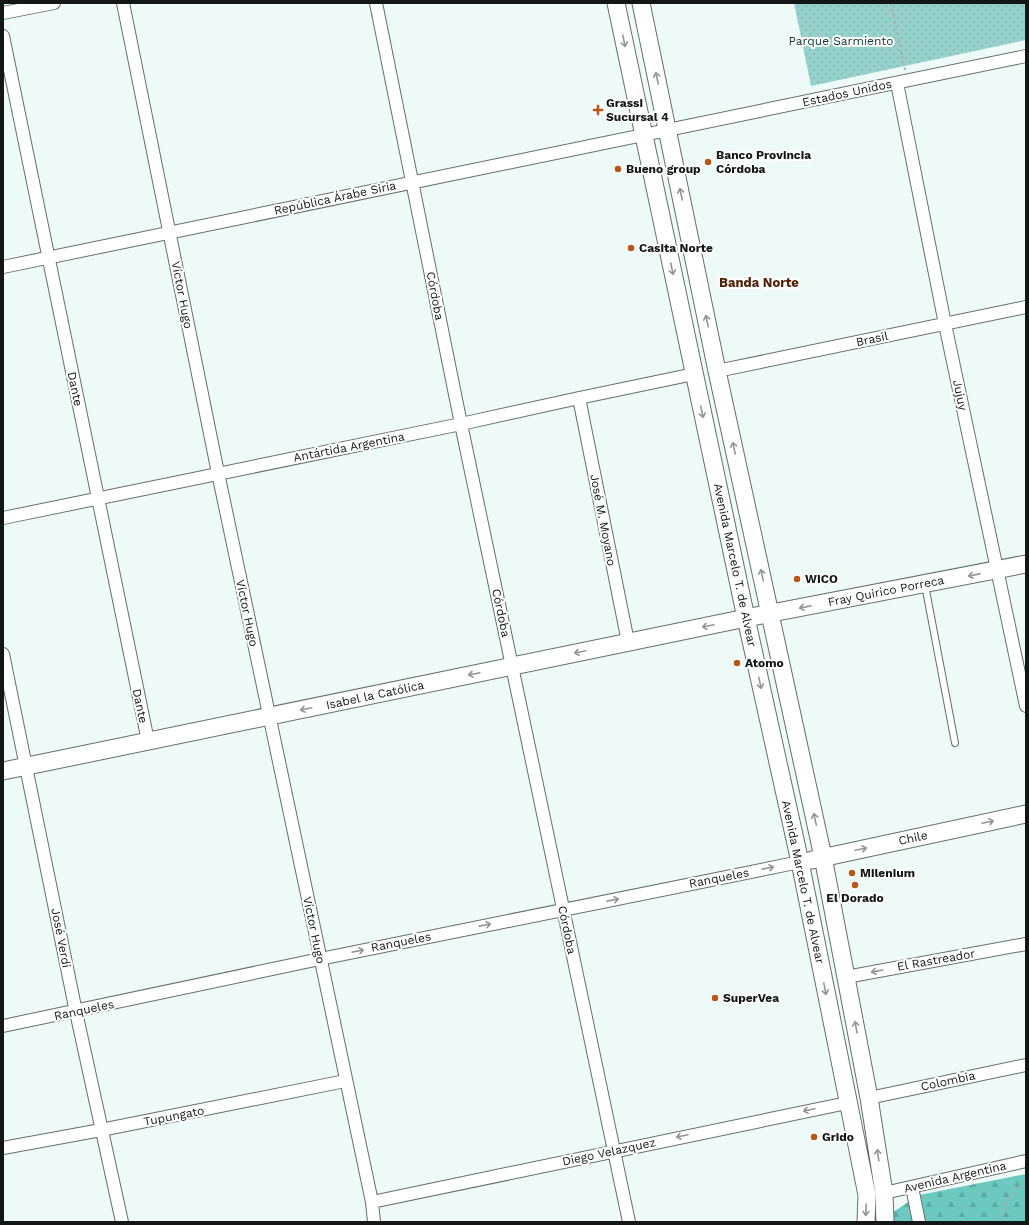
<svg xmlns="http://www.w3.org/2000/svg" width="1029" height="1225" font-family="'Work Sans',sans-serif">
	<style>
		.forest { fill: url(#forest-firs) }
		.park { fill: url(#park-dots) }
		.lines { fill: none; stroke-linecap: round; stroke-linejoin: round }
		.lane-casing { stroke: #646f6d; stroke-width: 8 }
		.street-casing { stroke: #646f6d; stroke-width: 14 }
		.secondary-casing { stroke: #646f6d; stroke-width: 19 }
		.path { stroke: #a7b1af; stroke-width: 2; stroke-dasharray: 3 3; stroke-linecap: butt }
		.lane { stroke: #fff; stroke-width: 6 }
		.street { stroke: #fff; stroke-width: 12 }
		.secondary { stroke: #fff; stroke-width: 17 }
		.oneway { stroke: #949696 }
		.poi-dot { fill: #b75616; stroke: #fff; stroke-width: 1.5 }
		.labels { text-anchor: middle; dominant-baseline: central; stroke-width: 4; stroke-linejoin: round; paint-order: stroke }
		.park-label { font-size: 12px; fill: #083632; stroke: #fff }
		.street-label { font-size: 12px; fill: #121616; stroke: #fff }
		.poi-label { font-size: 12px; font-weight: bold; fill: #121616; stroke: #fff; text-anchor: start }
		.neighbourhood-label { font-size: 13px; font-weight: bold; fill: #502204; stroke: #fff }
	</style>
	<defs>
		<pattern id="forest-firs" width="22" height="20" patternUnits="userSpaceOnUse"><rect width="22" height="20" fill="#6cc9bf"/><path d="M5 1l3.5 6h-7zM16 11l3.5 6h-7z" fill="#5daca3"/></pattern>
		<pattern id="park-dots" width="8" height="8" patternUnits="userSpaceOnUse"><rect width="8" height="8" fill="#96d2cb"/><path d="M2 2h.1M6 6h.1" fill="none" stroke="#80b4ae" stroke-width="1.8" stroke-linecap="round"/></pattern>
	</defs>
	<rect width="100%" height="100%" fill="#eefaf8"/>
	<path class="forest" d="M1026 1174V1222H878L919 1195Z"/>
	<path class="park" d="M794 3H1026V40L811 86Z"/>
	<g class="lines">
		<defs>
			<path id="lane" d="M925 585 955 743"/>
			<path id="street" d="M123 3 218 473 372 1202 374 1222
				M376 3 461 424 629 1222
				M3 13 54 3
				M3 36 148 741
				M897 83 945 324 1026 706
				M3 267 1026 56
				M717 371 1026 307
				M579 398 628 642
				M3 518 461 424 579 398 694 374
				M3 654 76 1012 122 1222
				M846 977 1026 944
				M3 1026 320 959 800 862
				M869 1098 1026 1065
				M3 1148 101 1130 345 1081
				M912 1187 919 1222
				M884 1193 1026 1161
				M372 1202 847 1103"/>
			<path id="secondary" d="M616 3 746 618 800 862 867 1195 866 1222
				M641 3 717 371 823 857 869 1098 884 1193 885 1222
				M3 771 746 618 1026 564
				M812 860 1026 814"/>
		</defs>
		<use href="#lane" class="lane-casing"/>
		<use href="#street" class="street-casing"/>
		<use href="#secondary" class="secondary-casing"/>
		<path class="path" d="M891 3 905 70
			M1000 1222 1005 1206 1016 1187 1026 1184"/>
		<use href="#lane" class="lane"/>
		<use href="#street" class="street"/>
		<use href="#secondary" class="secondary"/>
	</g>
	<defs><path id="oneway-shaft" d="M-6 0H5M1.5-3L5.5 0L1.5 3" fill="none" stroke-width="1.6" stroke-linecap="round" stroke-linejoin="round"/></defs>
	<g class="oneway">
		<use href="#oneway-shaft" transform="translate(624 41) rotate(78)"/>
		<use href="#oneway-shaft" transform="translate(657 78) rotate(-102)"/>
		<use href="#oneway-shaft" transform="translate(681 194) rotate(-102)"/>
		<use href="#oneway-shaft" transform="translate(672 269) rotate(78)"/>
		<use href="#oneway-shaft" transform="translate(707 321) rotate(-102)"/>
		<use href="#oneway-shaft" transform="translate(702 412) rotate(78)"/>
		<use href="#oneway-shaft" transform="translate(734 448) rotate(-102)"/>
		<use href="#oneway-shaft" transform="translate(762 575) rotate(-102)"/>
		<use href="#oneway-shaft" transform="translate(974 575) rotate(169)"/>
		<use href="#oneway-shaft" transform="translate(805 607) rotate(169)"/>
		<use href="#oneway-shaft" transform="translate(708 626) rotate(168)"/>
		<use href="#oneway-shaft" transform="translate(580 652) rotate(168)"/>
		<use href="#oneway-shaft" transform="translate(474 674) rotate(168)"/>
		<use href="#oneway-shaft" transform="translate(760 683) rotate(78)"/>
		<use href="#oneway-shaft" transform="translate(306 709) rotate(168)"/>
		<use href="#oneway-shaft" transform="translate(815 819) rotate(-102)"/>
		<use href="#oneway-shaft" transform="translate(988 822) rotate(-12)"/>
		<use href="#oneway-shaft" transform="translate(861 849) rotate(-12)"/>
		<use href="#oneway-shaft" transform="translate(768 868) rotate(-11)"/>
		<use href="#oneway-shaft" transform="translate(613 900) rotate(-11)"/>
		<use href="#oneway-shaft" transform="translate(485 925) rotate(-11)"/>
		<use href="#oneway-shaft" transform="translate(358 951) rotate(-11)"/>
		<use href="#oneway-shaft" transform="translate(877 971) rotate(170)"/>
		<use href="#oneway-shaft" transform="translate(825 989) rotate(79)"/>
		<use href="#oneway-shaft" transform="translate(856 1027) rotate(-100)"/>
		<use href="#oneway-shaft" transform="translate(809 1110) rotate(168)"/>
		<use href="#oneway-shaft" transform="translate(682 1136) rotate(168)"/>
		<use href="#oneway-shaft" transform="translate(878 1155) rotate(-98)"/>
		<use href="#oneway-shaft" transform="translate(866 1210) rotate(92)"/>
	</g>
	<g class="poi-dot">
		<path d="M596 104h4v4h4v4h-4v4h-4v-4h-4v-4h4z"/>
		<circle cx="708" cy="162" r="4"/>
		<circle cx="618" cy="169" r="4"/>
		<circle cx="631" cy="248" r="4"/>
		<circle cx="797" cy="579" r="4"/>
		<circle cx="737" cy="663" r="4"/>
		<circle cx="852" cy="873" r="4"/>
		<circle cx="855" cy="885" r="4"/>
		<circle cx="715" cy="998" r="4"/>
		<circle cx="814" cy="1137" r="4"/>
	</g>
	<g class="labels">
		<g class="park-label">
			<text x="841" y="41">Parque Sarmiento</text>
		</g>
		<g class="street-label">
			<text transform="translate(847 93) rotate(-12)">Estados Unidos</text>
			<text transform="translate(335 198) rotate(-12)">República Árabe Siria</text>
			<text transform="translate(182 295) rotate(79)">Víctor Hugo</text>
			<text transform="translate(435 296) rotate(79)">Córdoba</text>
			<text transform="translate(872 339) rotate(-12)">Brasil</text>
			<text transform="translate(75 389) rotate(78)">Dante</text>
			<text transform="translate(960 395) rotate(78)">Jujuy</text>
			<text transform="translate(349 447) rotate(-11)">Antártida Argentina</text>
			<text transform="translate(603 520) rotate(79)">José M. Moyano</text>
			<text transform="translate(735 565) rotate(78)">Avenida Marcelo T. de Alvear</text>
			<text transform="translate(886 591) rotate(-11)">Fray Quirico Porreca</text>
			<text transform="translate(247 613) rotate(78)">Víctor Hugo</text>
			<text transform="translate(501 613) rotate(78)">Córdoba</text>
			<text transform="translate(375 695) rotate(-12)">Isabel la Católica</text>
			<text transform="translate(140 706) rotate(78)">Dante</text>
			<text transform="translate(913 838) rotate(-12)">Chile</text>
			<text transform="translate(719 878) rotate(-11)">Ranqueles</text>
			<text transform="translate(803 882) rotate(78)">Avenida Marcelo T. de Alvear</text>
			<text transform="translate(314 930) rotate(78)">Víctor Hugo</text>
			<text transform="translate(567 930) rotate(78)">Córdoba</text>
			<text transform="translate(61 938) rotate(79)">José Verdi</text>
			<text transform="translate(401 942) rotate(-11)">Ranqueles</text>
			<text transform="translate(936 960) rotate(-10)">El Rastreador</text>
			<text transform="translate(84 1010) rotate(-12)">Ranqueles</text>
			<text transform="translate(948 1081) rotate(-12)">Colombia</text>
			<text transform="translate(174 1116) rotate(-11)">Tupungato</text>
			<text transform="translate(609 1152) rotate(-12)">Diego Velazquez</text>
			<text transform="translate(955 1177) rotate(-13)">Avenida Argentina</text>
		</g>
		<g class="poi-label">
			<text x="606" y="103">Grassi<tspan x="606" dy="14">Sucursal 4</tspan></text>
			<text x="716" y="155">Banco Provincia<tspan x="716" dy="14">Córdoba</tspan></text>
			<text x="626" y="169">Bueno group</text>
			<text x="639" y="248">Casita Norte</text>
			<text x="805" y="579">WICO</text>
			<text x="745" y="663">Atomo</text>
			<text x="860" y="873">Milenium</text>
			<text x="855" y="898" text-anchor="middle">El Dorado</text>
			<text x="723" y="998">SuperVea</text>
			<text x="822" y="1137">Grido</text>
		</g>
		<g class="neighbourhood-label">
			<text x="759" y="282">Banda Norte</text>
		</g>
	</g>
	<rect width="1029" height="1225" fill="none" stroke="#121616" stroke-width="8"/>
</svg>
